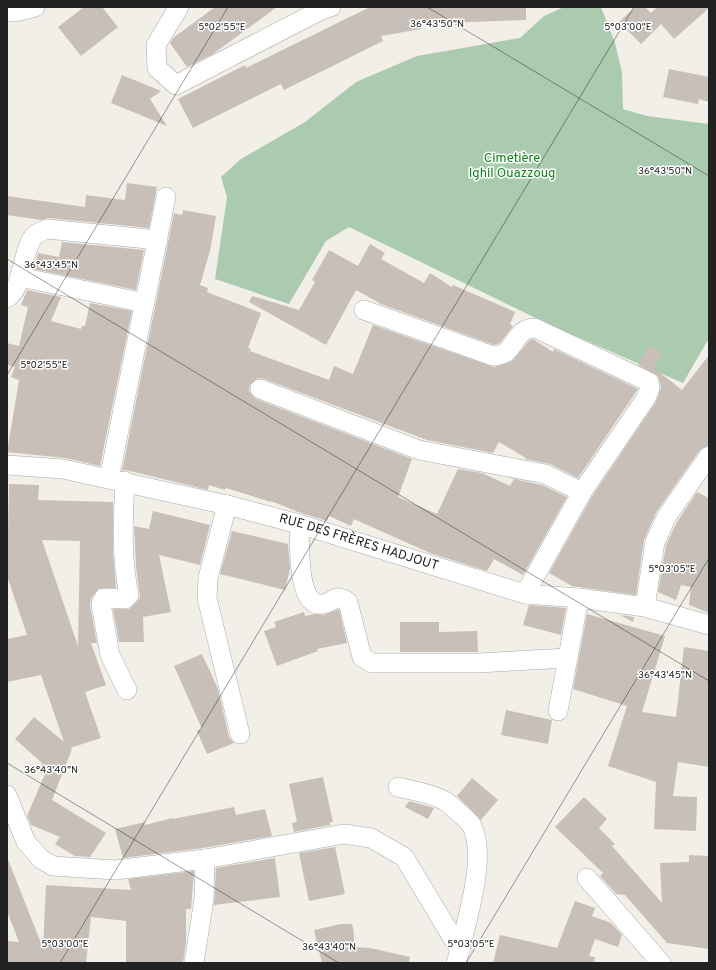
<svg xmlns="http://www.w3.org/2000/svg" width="716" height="970" font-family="Overpass,sans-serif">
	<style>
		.cemetery { fill: #aacbaf }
		.building { fill: #c7bfb8; fill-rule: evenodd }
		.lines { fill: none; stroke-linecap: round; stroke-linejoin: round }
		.minor-casing { stroke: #a9a9a9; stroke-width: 20 }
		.minor { stroke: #fff; stroke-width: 19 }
		.ticks { fill: none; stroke: #222; stroke-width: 1; stroke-opacity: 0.45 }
		.labels { text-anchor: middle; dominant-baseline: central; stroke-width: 3; stroke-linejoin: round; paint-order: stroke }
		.park-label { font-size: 13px; fill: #0c8416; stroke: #fff }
		.street-label { font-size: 13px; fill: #222; stroke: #fff }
		.ticks-label { font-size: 10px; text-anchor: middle; fill: #222; stroke: #fff; stroke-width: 3; stroke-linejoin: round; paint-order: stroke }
	</style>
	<rect width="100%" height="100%" fill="#f2efe9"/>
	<path class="cemetery" d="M564 7H601L615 43 622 72 623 109 647 116 709 124V338L683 383 550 325 349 227 326 241 289 304 215 279 227 197 221 177 241 159 305 122 356 82 417 56 520 38 544 16Z"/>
	<path class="building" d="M84 7H102L118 27 81 56 58 27Z
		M215 7H277L213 54 187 67 170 43 173 38Z
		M370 7H526V20L420 24 421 29 381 36 383 41 284 90 281 84 193 128 178 99 245 65 246 68Z
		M635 7H645L651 13 657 7 709 8 674 39 661 24 641 44 619 22Z
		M669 69 709 77V102L699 99 698 104 663 97Z
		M122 75 161 91 150 99 167 126 111 103Z
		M127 183 157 187 149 228 48 218 41 220 7 215V196L85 207 86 195 125 200Z
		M183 210 216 216 210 251 200 285 208 288 207 292 261 313 248 348 251 349 250 351 329 380 334 366 353 374 373 325 494 367 512 361 529 341 533 339 553 352 554 349 638 389 578 478 550 464 525 459 526 458 499 442 493 453 427 440 264 379 258 378 250 385 249 391 256 399 412 459 398 497 437 514 458 469 482 473 510 486 514 479 542 485 567 497 523 575 494 559 487 571 430 553 354 519 351 526 329 516 327 521 298 512 271 501V502L226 488 225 490 209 485 208 490 126 470 122 471 174 213 182 215Z
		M62 242 144 250 136 290 33 269 38 253 59 257Z
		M370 244 385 253 381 259 424 283 430 273 452 287 453 285 515 312 510 324 513 326 500 343 494 345 381 304 356 290 326 345 249 302 252 296 299 310 315 282 312 280 329 250 358 266Z
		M27 290 61 297 51 321 81 329 82 326H85L90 303 132 311 100 466 65 458 7 452 19 380 11 377 15 367 7 365V343L19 346 28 307 21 305Z
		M649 345 663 353 654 368 682 390 709 355V445L700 450 657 511 644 540 636 595 572 586 549 573 591 498 656 402 661 387 658 376 638 365Z
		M9 484 39 485 38 500 113 502V553L116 588 98 589 91 599 90 605 97 643H91L106 685 85 692 101 738 70 748 72 749 52 800 106 833 90 857 75 856 55 844 60 837 31 825 27 816 45 774 39 772 42 763 15 739 34 717 64 742 41 675 7 682V639L27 635 7 576ZM42 540 80 541 78 646Z
		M697 492 709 498V613L689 605 691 587 681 585 676 600 658 592 666 545 677 522Z
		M153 511 210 525 200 565 159 555 171 612 143 617 144 642H119L113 609H129L140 598 136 566 134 526 149 529Z
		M232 531 288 544 290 569 285 590 220 574Z
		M529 605 566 608 561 635 523 625Z
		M339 609 347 643 317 649 318 651 277 666 264 631 276 627 274 622 304 612 305 616 315 614 324 615Z
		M587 614 665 636 642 712 676 717 684 647 709 651V767L678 762 673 796 697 797 696 831 654 829 656 782 608 766 627 706 573 689Z
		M620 615 634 617 633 622Z
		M400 622H439V632L477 631 478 652H400Z
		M202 654 218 689 229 737 234 743 207 754 197 731 202 729 174 666Z
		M506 710 552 720 548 744 501 735Z
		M323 777 333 822H330V825L294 832 292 823 297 822 289 784Z
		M472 778 498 800 481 820 457 796Z
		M584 797 607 819 599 828 615 844 612 846 662 903 660 863 689 862V855L709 856V949L667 943 625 895 616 894 600 876 603 873 555 827Z
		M409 801 434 808 428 819 405 807Z
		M234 807 236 815 265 809 272 836 203 848 123 858 115 829 145 822V825L173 818V819Z
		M335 847 345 894 309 901 299 853Z
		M7 857 43 948 46 885 131 890 128 879 194 871 191 909H186V943L183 963H126V921L91 917 86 963H7V941L19 942 7 911Z
		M275 858 280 897 214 905 216 868Z
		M575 901 595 908 592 916 611 923 622 935 618 947 595 939 589 956 595 957 594 963H493L500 935 557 948Z
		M341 924H352L354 933V947L370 948 410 957 409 963H322L314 930Z"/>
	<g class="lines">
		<defs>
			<g id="minor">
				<path d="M179 7 156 45 157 68 176 85 321 10 331 7"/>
				<path d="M7 12H15L35 7"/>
				<path d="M20 277 145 303"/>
				<path d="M7 298C25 286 21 249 35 235 38 233 43 231 47 229L158 240"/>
				<path d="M364 310 493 356C517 356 512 328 535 328L649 382 650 388 646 398 582 492 525 594"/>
				<path d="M260 389 419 450 545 474 582 492"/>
				<path id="s1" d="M7 465 63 469 227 505 299 524 525 594 579 598 645 607 709 625"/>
				<path d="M109 479 166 197"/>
				<path d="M125 481C123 520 121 557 129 595L125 599 104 598 101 604 110 655 127 690"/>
				<path d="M227 505 208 578 207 598 240 734"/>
				<path d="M299 524C300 541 296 607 322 604 334 603 335 592 348 602L362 657 372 663H478L568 658"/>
				<path d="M645 607 655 542 667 516 709 456"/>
				<path d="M558 711 579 598"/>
				<path d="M398 787C414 791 431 793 445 801 451 805 469 821 472 826 487 858 467 917 460 950"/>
				<path d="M7 795 26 842 41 859 53 866 115 870 205 859 344 834 371 838 404 857 460 950 456 963"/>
				<path d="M587 878 661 963"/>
				<path d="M194 963 204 899 205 859"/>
			</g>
		</defs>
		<use href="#minor" class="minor-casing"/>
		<use href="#minor" class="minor"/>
	</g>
	<path class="ticks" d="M427 7 709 176M7 259 709 681M7 375 228 7M7 763 339 963M60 963 634 7M466 963 709 558"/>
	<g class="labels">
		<g class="park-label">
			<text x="512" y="159">Cimetière<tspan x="512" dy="15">Ighil Ouazzoug</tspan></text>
		</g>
		<g class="street-label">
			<text stroke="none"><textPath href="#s1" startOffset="361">RUE DES FRÈRES HADJOUT</textPath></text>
		</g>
	</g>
	<g class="ticks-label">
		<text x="437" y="27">36°43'50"N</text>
		<text x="628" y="30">5°03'00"E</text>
		<text x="222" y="30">5°02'55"E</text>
		<text x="665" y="174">36°43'50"N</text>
		<text x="51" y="268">36°43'45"N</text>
		<text x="44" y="368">5°02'55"E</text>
		<text x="672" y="572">5°03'05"E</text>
		<text x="665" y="678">36°43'45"N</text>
		<text x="51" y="773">36°43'40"N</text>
		<text x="65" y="947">5°03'00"E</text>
		<text x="471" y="947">5°03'05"E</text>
		<text x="329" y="950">36°43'40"N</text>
	</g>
	<rect width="716" height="970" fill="none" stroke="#222222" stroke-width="16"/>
</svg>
